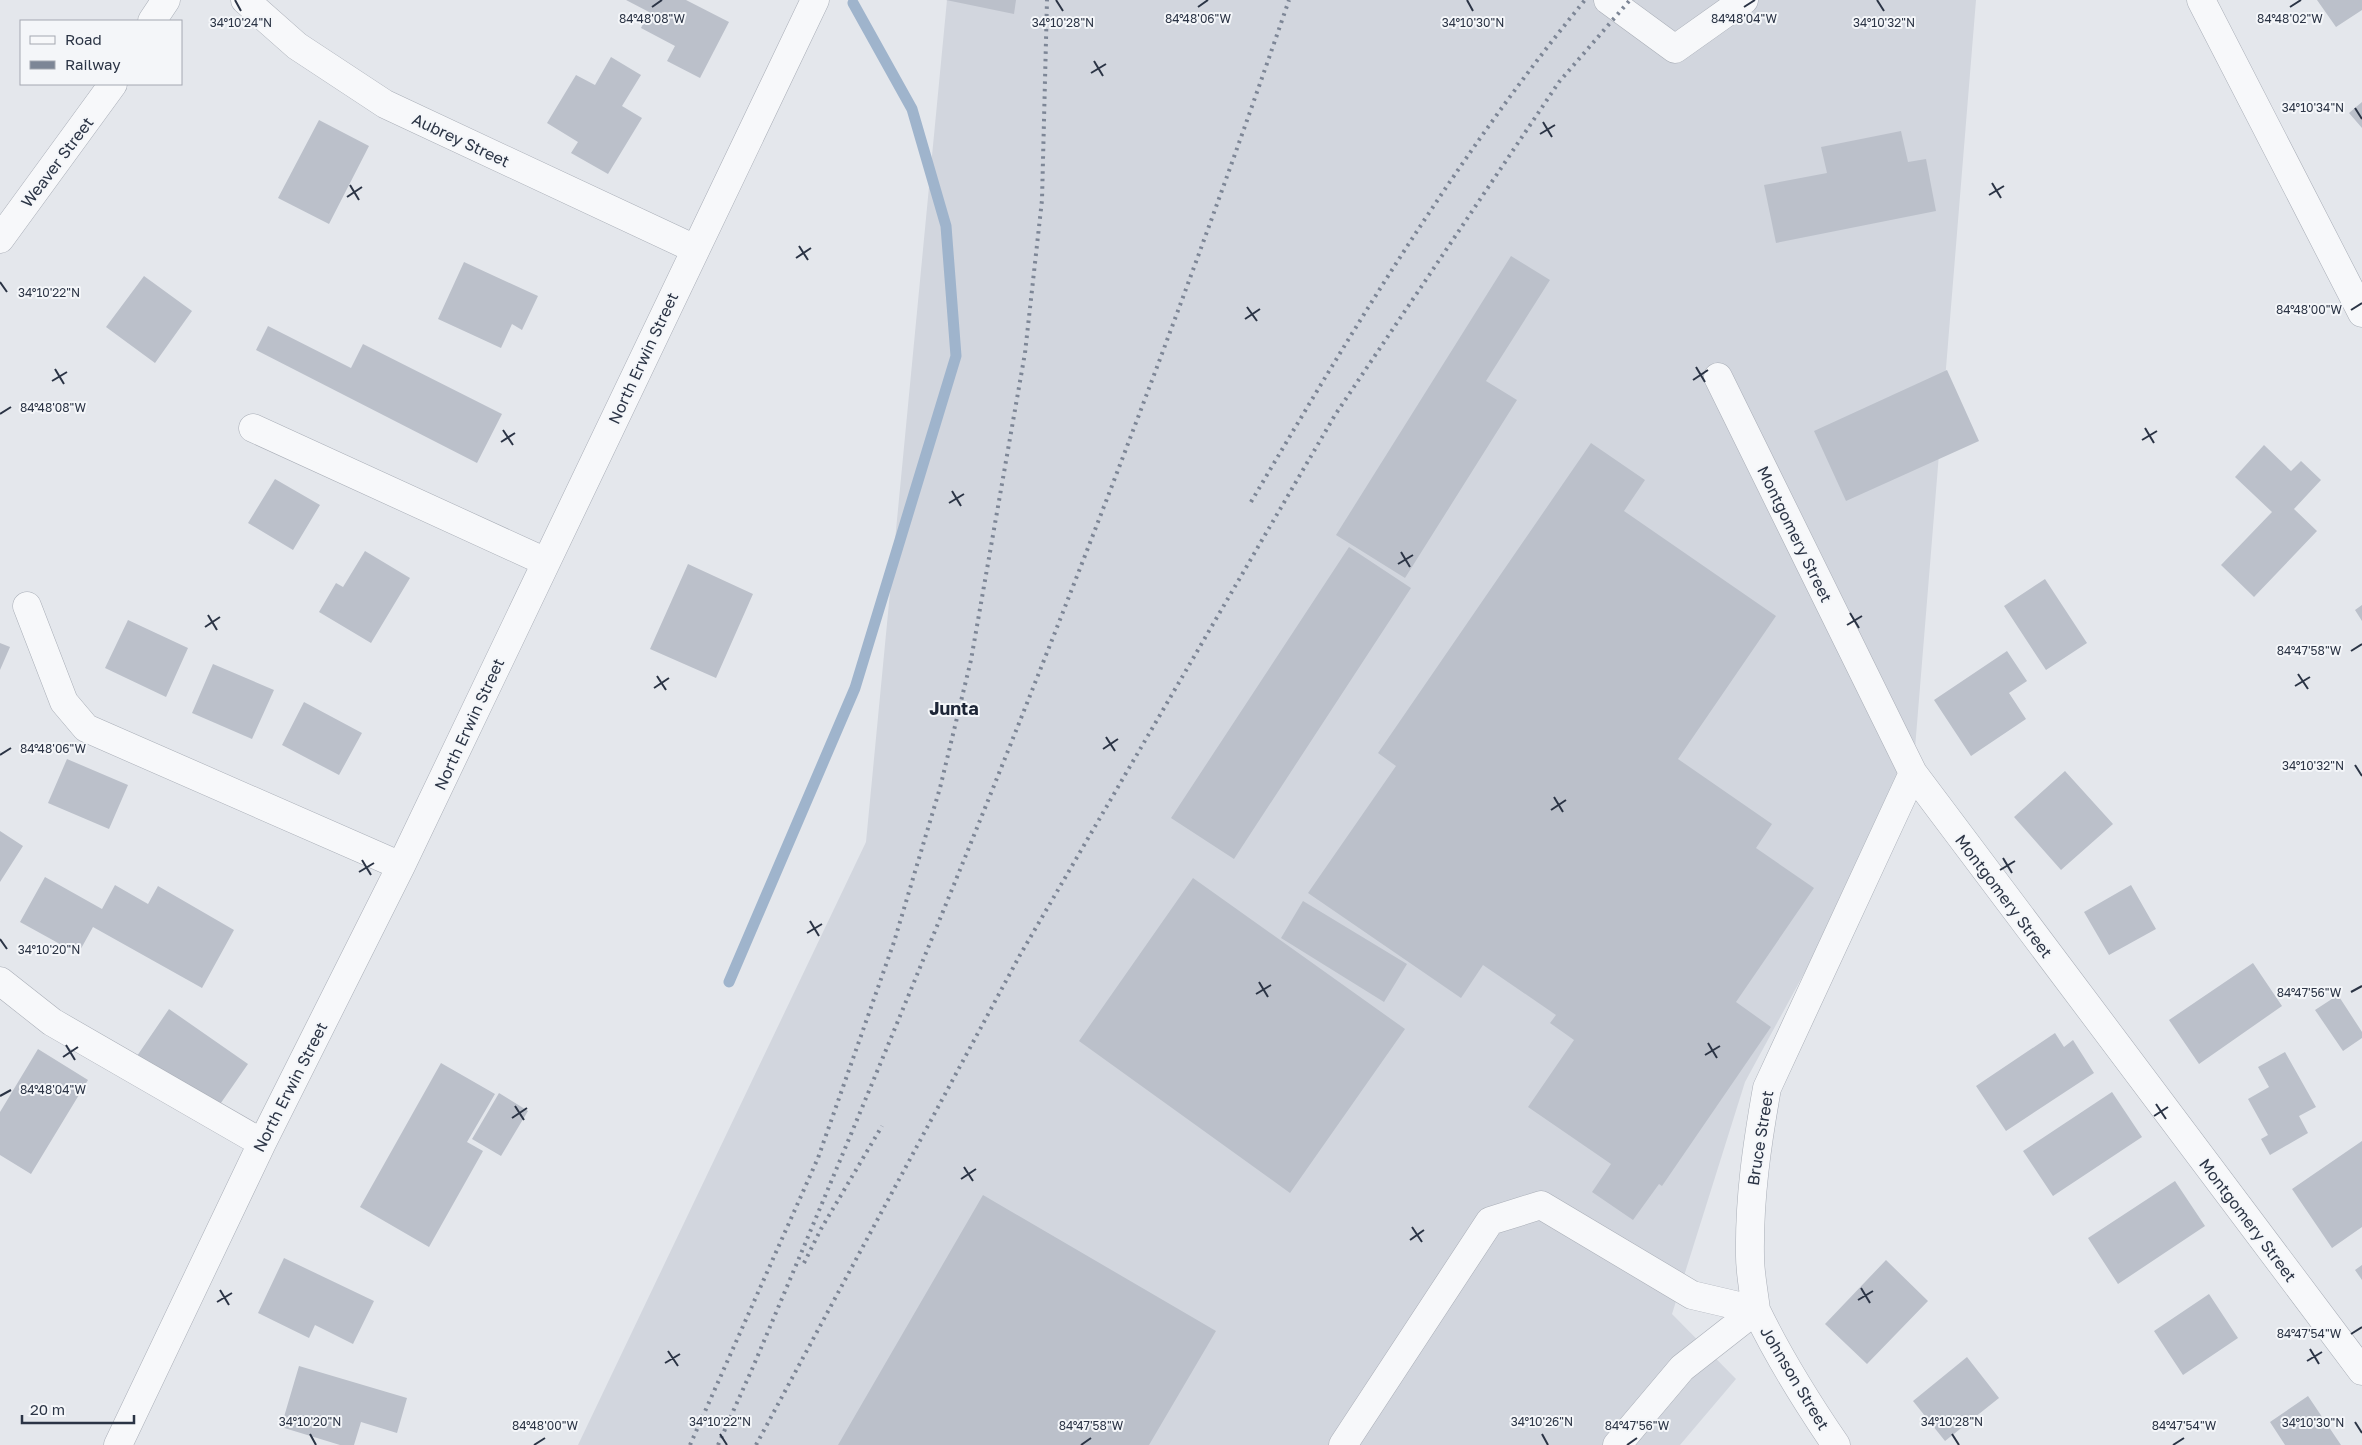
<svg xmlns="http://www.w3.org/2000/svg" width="2362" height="1445" font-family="'Golos Text',sans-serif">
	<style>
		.built { fill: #d2d6de }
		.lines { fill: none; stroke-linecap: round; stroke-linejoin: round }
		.stream { stroke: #9fb4cc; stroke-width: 11 }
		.building { fill: #bbc0ca }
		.minor-casing { stroke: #a9aeb7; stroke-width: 29 }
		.minor { stroke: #f7f8fa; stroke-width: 28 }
		.rail { stroke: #7d8696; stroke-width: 4; stroke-dasharray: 2.5 5; stroke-linecap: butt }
		.ticks { fill: none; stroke: #2b3445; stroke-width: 2 }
		.labels { text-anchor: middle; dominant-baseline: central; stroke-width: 4; stroke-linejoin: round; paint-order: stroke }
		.street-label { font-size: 16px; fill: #2b3445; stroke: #f4f6f9 }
		.neighbourhood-label { font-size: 18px; font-weight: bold; fill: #1d2536; stroke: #f4f6f9 }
		.ticks-label { font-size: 12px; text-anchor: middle; fill: #2b3445; stroke: #f4f6f9; stroke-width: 4; stroke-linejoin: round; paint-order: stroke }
	</style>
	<rect width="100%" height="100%" fill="#e4e7ec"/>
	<path class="built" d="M947 0H1976L1913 773 1745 1082 1672 1314 1736 1379 1680 1445H578L866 842Z"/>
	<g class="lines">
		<path class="stream" d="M729 982 855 688 956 356 946 226 912 109 853 3"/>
	</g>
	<path class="building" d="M626 0H686L729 22 700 78 667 61 675 46 641 28 649 12Z
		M946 0H1016L1014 14Z
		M2317 0H2362V10L2336 27Z
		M611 57 641 75 622 106 642 118 608 174 571 153 578 142 547 123 576 75 595 85Z
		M2362 102V128L2349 113Z
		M319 120 369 146 329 224 278 198Z
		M1901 131 1908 162 1926 159 1936 211 1776 243 1764 185 1827 173 1821 147Z
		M1511 256 1550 280 1486 381 1517 400 1405 578 1336 535Z
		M464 262 538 296 522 330 512 324 501 348 438 319Z
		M144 276 192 311 155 363 106 327Z
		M268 326 351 368 363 344 502 414 477 463 256 350Z
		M1947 370 1979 441 1846 501 1814 431Z
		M1591 443 1645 480 1624 511 1776 616 1678 759 1772 824 1756 848 1814 888 1736 1002 1771 1027 1662 1186 1659 1184 1633 1220 1592 1192 1611 1164 1528 1107 1574 1040 1550 1023 1556 1015 1483 965 1461 998 1308 893 1396 766 1378 753Z
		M2264 445 2291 471 2301 461 2321 480 2294 509 2317 531 2254 597 2221 565 2272 512 2235 477Z
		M275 479 320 505 293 550 248 523Z
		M1349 547 1411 588 1234 859 1171 818Z
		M365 551 410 578 371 643 319 612 336 583 343 587Z
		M688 564 753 594 716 678 650 649Z
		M2045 579 2087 643 2046 670 2004 606Z
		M2362 605V621L2355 610Z
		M128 620 188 648 166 697 105 668Z
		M0 643 10 647 0 670Z
		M2007 651 2027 681 2009 693 2026 719 1971 756 1934 700Z
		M213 664 274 690 252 739 192 713Z
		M304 702 362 733 339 775 282 745Z
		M67 759 128 785 109 829 48 803Z
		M2065 771 2113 824 2061 870 2014 817Z
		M0 831 23 846 0 882Z
		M45 877 102 909 115 885 148 904 158 886 234 930 202 988 93 927 78 954 20 922Z
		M1193 878 1405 1029 1290 1193 1079 1041Z
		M2131 885 2156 929 2109 955 2084 912Z
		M1303 901 1407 964 1384 1002 1281 938Z
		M2253 963 2282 1006 2199 1064 2169 1020Z
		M2338 995 2362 1032V1038L2343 1051 2315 1010Z
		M169 1009 248 1064 216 1110 137 1056Z
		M2055 1033 2064 1047 2073 1040 2094 1073 2006 1131 1976 1086Z
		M38 1049 88 1080 31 1174 0 1155V1112Z
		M2285 1052 2316 1107 2299 1116 2308 1133 2270 1155 2261 1139 2268 1135 2248 1099 2269 1087 2258 1067Z
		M441 1063 495 1094 467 1142 483 1151 429 1247 360 1207Z
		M2112 1092 2142 1137 2053 1196 2023 1151Z
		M499 1093 528 1111 501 1156 472 1139Z
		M2362 1141V1227L2332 1248 2292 1189Z
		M2175 1181 2205 1226 2118 1284 2088 1238Z
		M983 1195 1216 1331 1149 1445H838Z
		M284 1258 374 1301 353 1344 315 1325 309 1338 258 1313Z
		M1886 1260 1928 1301 1867 1364 1825 1324Z
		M2362 1265V1280L2355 1270Z
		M2209 1294 2238 1338 2183 1375 2154 1331Z
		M1967 1357 1999 1398 1945 1441 1913 1401Z
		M299 1366 407 1398 397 1433 361 1422 354 1445H340L281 1427Z
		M2308 1396 2341 1445H2285L2270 1422Z"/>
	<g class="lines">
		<defs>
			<path id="minor" d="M245 0 297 46 385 104 695 249
				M1608 0 1675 49 1744 0
				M2201 0 2362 313
				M152 21 166 0
				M0 239 113 84
				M1718 377 1913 773 2362 1371
				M253 428 546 562
				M27 606 64 702 86 728 401 866
				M0 981 52 1022 262 1143
				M118 1445 262 1143 401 866 815 0
				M1343 1445 1490 1221 1541 1205 1692 1295 1756 1310C1779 1358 1806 1401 1836 1445
				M1617 1445 1682 1368 1756 1310C1754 1292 1750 1274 1750 1256 1749 1199 1757 1144 1767 1088L1913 773"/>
		</defs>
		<use href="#minor" class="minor-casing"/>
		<use href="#minor" class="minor"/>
		<path class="rail" d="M1251 502C1353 329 1457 156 1585 0
			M804 1263 821 1229 882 1126
			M690 1445 818 1158 894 942 940 788 971 660 1025 353 1042 200 1047 0
			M718 1445 753 1367C944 916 1130 463 1289 0
			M756 1445 1020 955 1335 415 1559 82 1630 0"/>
	</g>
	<path class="ticks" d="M235 0 241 11M1056 0 1063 11M1467 0 1473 11M1877 0 1884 11M652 7 662 0M1198 7 1208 0M1744 7 1755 0M2290 7 2301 0M1094 61 1103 76M1091 73 1106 64M2355 108 2362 119M1543 122 1552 137M1540 134 1555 125M1992 183 2001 198M350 185 359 200M1989 195 2004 186M347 197 362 187M799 246 808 260M796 258 811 248M0 282 7 292M1247 307 1257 321M2351 310 2362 303M1245 319 1260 309M1696 367 1705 382M55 369 64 384M1693 380 1708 370M52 381 67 372M0 414 11 407M2145 428 2154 443M503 430 513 445M2142 440 2157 431M501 442 515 433M952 491 961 506M949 503 964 494M1401 552 1410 567M1398 564 1413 555M1850 613 1859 628M208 615 217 630M1847 625 1862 616M205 627 220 617M2351 651 2362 644M2298 674 2308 689M657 676 666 690M2295 686 2310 677M654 688 669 678M1106 737 1115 751M1103 749 1118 739M0 755 11 748M2355 765 2362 776M1554 797 1563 812M1551 810 1566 800M2003 858 2012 873M362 860 371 875M2000 870 2015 861M359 872 374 863M810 921 819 936M807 933 822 924M0 939 7 949M1259 982 1268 997M2351 992 2362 986M1256 994 1271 985M1708 1043 1717 1058M66 1045 75 1060M1705 1055 1720 1046M63 1057 78 1047M0 1096 11 1090M2156 1104 2166 1119M515 1106 524 1120M2154 1116 2168 1107M512 1118 527 1108M964 1167 973 1181M961 1179 976 1169M1412 1227 1422 1242M1410 1240 1424 1230M1861 1288 1870 1303M220 1290 229 1305M1858 1300 1873 1291M217 1302 232 1293M2351 1334 2362 1327M2310 1349 2319 1364M668 1351 678 1366M2307 1361 2322 1352M665 1363 680 1354M2355 1422 2362 1433M310 1434 316 1445M720 1434 727 1445M1542 1434 1548 1445M1952 1434 1959 1445M534 1445 545 1438M1081 1445 1091 1438M1627 1445 1637 1438M2173 1445 2184 1438"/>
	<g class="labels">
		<g class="street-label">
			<text transform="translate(461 140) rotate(25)">Aubrey Street</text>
			<text transform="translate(57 162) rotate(-53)">Weaver Street</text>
			<text transform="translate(643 358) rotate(-65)">North Erwin Street</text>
			<text transform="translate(1795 534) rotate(64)">Montgomery Street</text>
			<text transform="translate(469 724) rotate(-65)">North Erwin Street</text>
			<text transform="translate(2004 896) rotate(53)">Montgomery Street</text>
			<text transform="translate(290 1087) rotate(-63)">North Erwin Street</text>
			<text transform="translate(1760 1138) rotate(-81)">Bruce Street</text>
			<text transform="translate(2248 1220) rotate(53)">Montgomery Street</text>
			<text transform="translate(1795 1378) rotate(59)">Johnson Street</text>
		</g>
		<g class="neighbourhood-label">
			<text x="954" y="708">Junta</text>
		</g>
	</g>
	<g class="ticks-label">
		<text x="652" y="23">84°48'08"W</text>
		<text x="1198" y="23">84°48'06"W</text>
		<text x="1744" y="23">84°48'04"W</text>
		<text x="2290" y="23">84°48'02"W</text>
		<text x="241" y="27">34°10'24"N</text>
		<text x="1063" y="27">34°10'28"N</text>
		<text x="1473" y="27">34°10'30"N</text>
		<text x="1884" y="27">34°10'32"N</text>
		<text x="2313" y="112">34°10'34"N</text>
		<text x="49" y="297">34°10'22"N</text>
		<text x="2309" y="314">84°48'00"W</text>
		<text x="53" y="412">84°48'08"W</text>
		<text x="2309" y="655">84°47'58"W</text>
		<text x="53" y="753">84°48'06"W</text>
		<text x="2313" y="770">34°10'32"N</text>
		<text x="49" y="954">34°10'20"N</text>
		<text x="2309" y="997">84°47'56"W</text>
		<text x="53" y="1094">84°48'04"W</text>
		<text x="2309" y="1338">84°47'54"W</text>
		<text x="310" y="1426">34°10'20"N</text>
		<text x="720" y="1426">34°10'22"N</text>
		<text x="1542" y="1426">34°10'26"N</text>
		<text x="1952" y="1426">34°10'28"N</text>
		<text x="2313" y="1427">34°10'30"N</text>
		<text x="545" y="1430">84°48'00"W</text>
		<text x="1091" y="1430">84°47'58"W</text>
		<text x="1637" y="1430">84°47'56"W</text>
		<text x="2184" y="1430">84°47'54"W</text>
	</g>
	<rect x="20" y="20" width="162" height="65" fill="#f4f6f9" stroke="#a4a8b1"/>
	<rect x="30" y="36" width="25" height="8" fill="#f7f8fa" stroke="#a4a8b1"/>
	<text x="65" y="45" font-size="15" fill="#2b3445">Road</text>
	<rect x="30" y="61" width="25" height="8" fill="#7d8696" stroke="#a4a8b1"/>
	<text x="65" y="70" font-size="15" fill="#2b3445">Railway</text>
	<path d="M22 1415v8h112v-8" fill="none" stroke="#2b3445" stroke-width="2.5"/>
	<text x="30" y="1415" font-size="15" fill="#2b3445" stroke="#f4f6f9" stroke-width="4" paint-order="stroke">20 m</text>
</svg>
